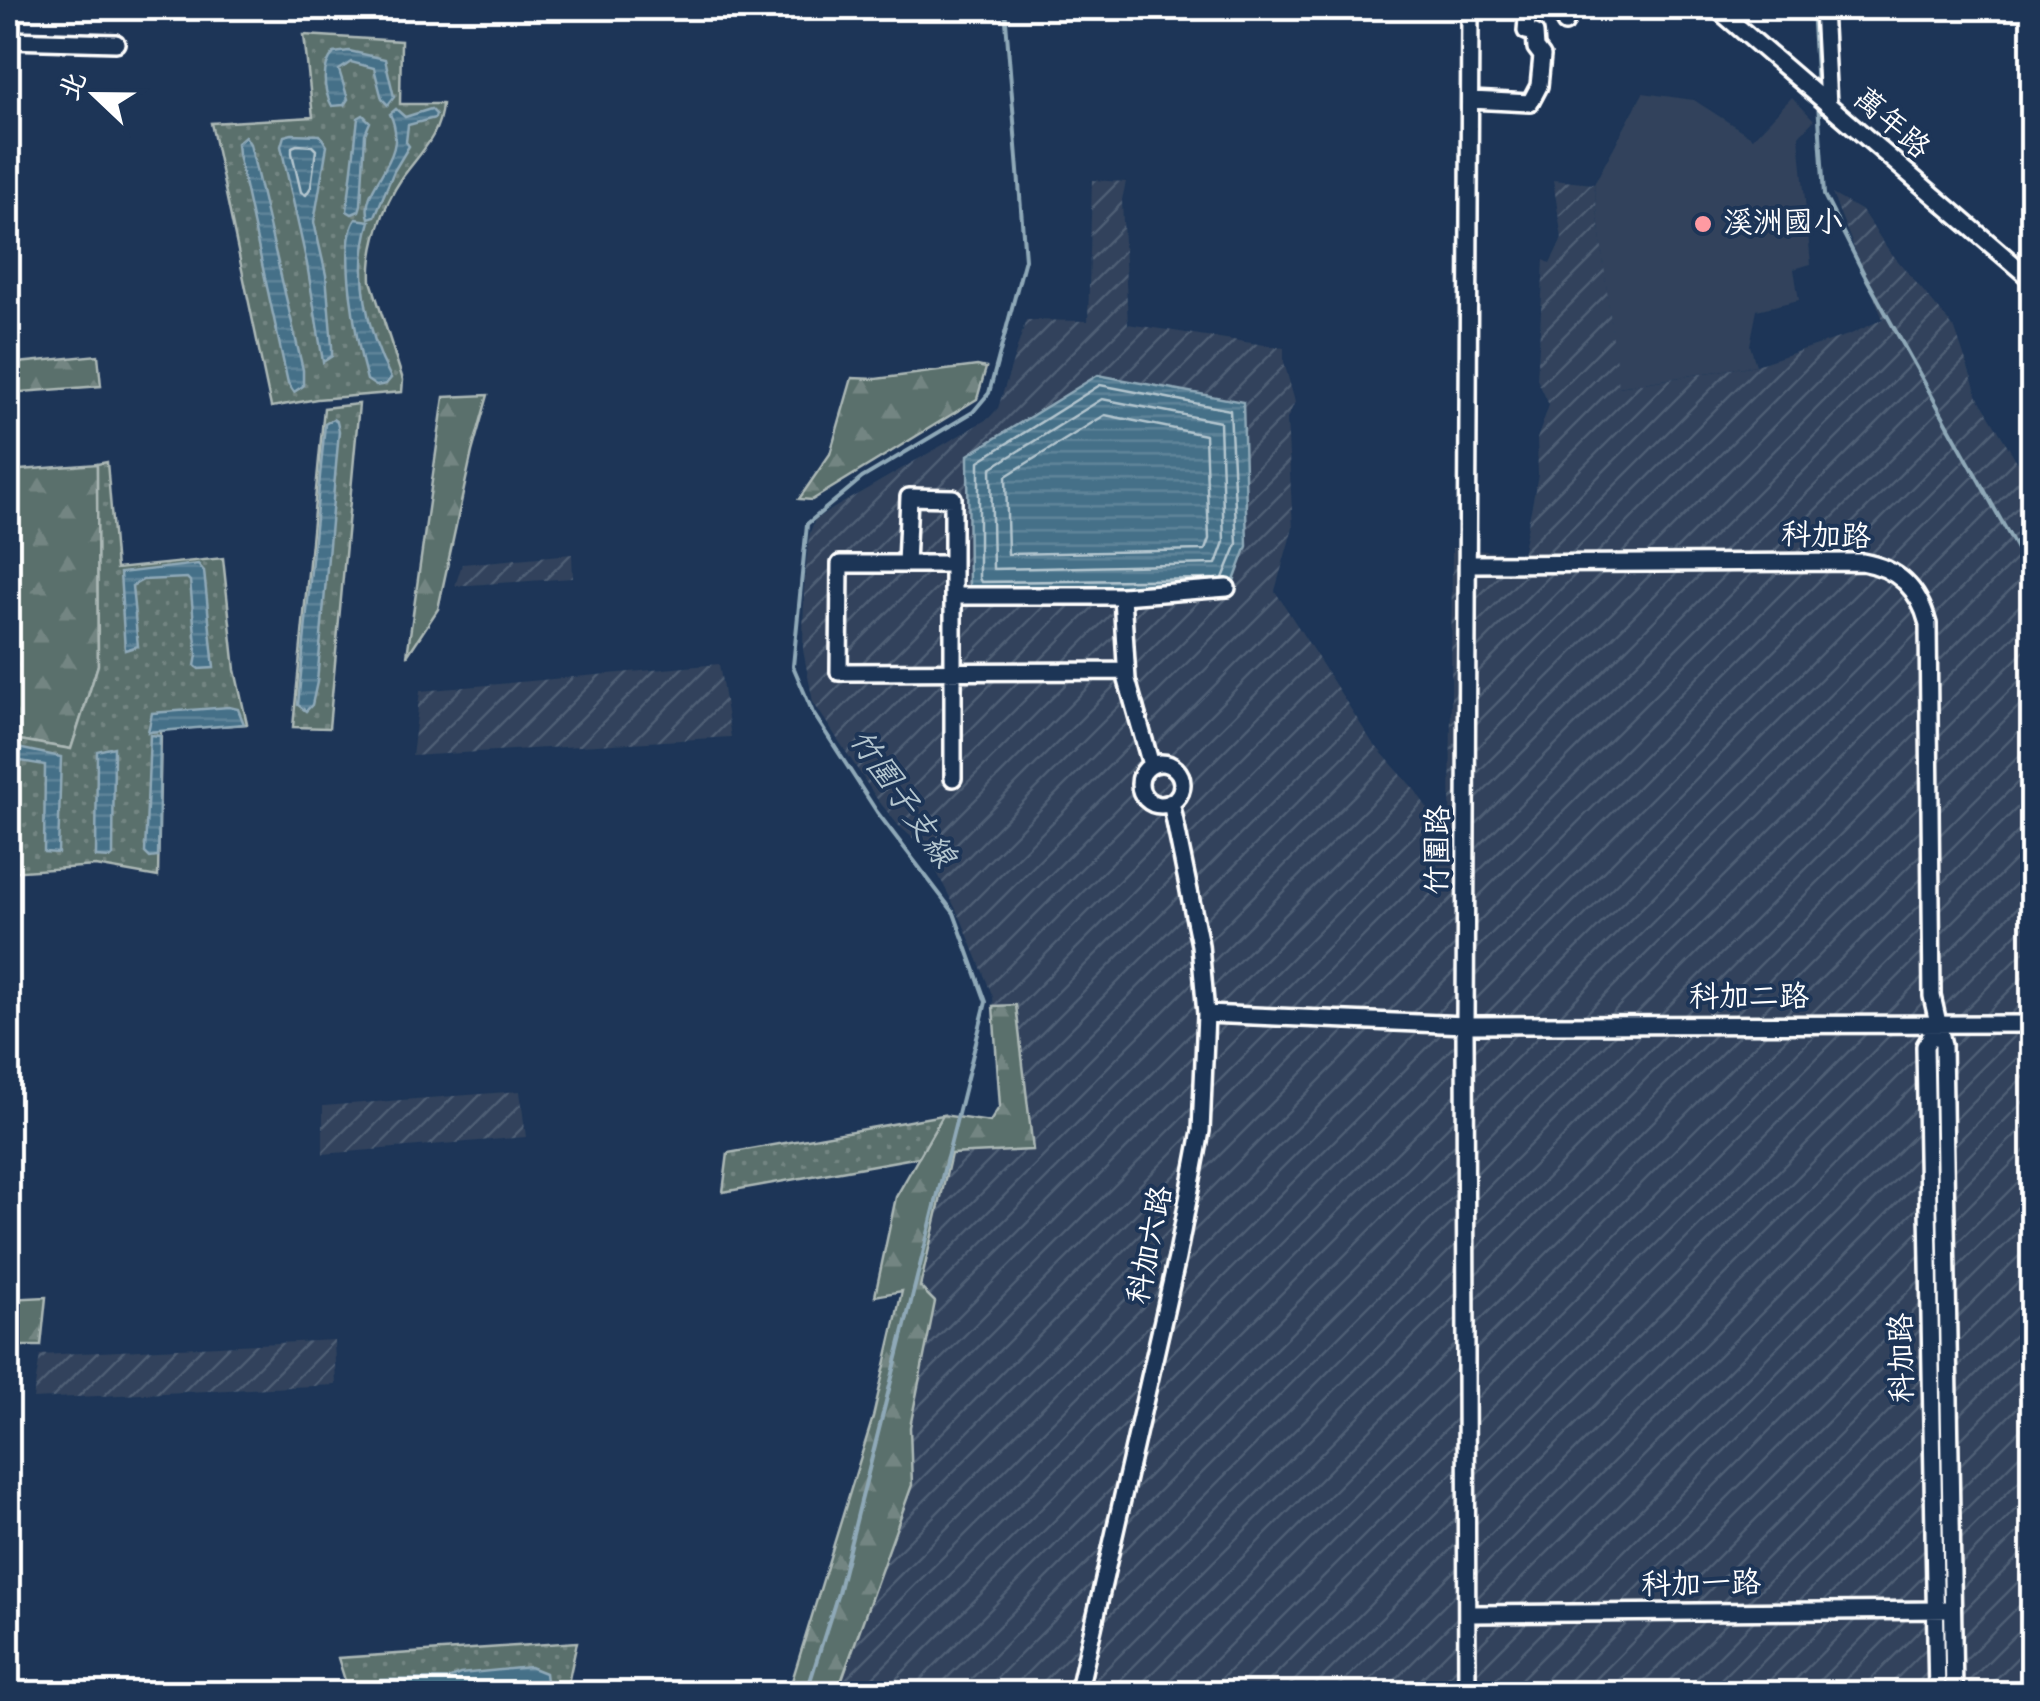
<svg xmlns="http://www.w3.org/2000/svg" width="2040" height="1701" font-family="Kalam,'LXGW WenKai TC',sans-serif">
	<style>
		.built { fill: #30425c }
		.industrial { fill: url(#industrial-furrows) }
		.forest { fill: url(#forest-firs); stroke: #acb8b6; stroke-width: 2.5 }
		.park { fill: url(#park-dots); stroke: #acb8b6; stroke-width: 2.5 }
		.water { fill: url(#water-rules); stroke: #8fa9b8; stroke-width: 2.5 }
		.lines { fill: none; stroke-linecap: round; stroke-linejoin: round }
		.shore { stroke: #b4c6cf; stroke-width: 2.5 }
		.stream { stroke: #8fa9b8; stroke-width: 4 }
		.minor-casing { stroke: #fff; stroke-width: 22 }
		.minor { stroke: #1d3557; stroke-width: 15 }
		.poi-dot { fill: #ff9aa2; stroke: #1d3557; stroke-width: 4 }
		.labels { text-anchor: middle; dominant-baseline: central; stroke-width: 8; stroke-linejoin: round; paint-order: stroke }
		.street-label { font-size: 30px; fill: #fff; stroke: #1d3557 }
		.poi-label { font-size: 30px; fill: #fff; stroke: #1d3557; text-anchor: start }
		.water-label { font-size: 32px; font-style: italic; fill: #b4c6cf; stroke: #1d3557 }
	</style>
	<defs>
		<pattern id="industrial-furrows" width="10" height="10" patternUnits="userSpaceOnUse" patternTransform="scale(2.5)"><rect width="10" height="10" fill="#30425c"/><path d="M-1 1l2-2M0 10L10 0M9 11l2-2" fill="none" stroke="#4f5e74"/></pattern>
		<pattern id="forest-firs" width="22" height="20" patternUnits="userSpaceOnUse" patternTransform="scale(2.5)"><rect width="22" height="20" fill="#5a706c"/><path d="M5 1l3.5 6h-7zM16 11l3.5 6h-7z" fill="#738582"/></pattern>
		<pattern id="park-dots" width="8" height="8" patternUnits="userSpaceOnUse" patternTransform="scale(2.5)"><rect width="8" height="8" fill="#5a706c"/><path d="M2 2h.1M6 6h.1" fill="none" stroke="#738582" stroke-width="1.8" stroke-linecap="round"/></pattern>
		<pattern id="water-rules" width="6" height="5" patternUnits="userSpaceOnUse" patternTransform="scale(2.5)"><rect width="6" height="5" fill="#447088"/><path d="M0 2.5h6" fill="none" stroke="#60859a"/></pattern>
	</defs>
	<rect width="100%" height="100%" fill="#1d3557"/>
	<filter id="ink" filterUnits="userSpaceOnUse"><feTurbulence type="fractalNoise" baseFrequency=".01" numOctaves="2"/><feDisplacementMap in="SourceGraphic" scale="20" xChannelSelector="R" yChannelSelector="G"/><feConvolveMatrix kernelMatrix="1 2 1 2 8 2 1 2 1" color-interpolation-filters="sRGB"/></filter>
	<g filter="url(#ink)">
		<path class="built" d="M1643 93 1694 100 1753 138 1792 97 1814 120 1799 136 1811 264 1794 269 1799 300 1757 310 1750 345 1756 365 1618 387 1594 184Z"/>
		<path class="industrial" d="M1092 180 1126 182 1122 200 1128 324 1284 348V362L1295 402 1287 419 1293 528 1275 591 1372 742 1415 790 1450 841 1452 548 1522 554 1538 475 1537 439 1549 405 1537 379 1544 260 1550 263 1562 239 1553 180 1594 184 1619 387 1756 365 1851 334 1883 319 1832 194 1862 211 1888 249 1955 329 1978 397 2032 486V1693L788 1694 864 1455 902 1291 875 1296 896 1197 943 1115 990 1122 1000 1106 993 997 962 921 925 849 898 825 877 799 813 702 803 650 804 587 809 535 815 519 989 418 998 408 1026 320 1088 321Z
			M572 554 573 578 455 586 462 564Z
			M719 664 731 737 412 756 420 691Z
			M520 1091 526 1137 323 1154V1106Z
			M334 1340 336 1385 33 1399 40 1355Z"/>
		<path class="forest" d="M98 355 101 386 8 393V364Z
			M977 366 986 368 977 399 812 500 799 499 830 454 852 378 876 379Z
			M488 395 472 452 438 609 407 656 444 397Z
			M97 464 98 665 71 749 8 738V471Z
			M1016 1005 1033 1150 951 1154 920 1287 935 1302 910 1427 912 1485 837 1693 788 1694 873 1417 902 1291 875 1296 896 1197 943 1115 990 1122 1000 1106 993 1006Z
			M46 1297 41 1346H8V1299Z"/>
		<path class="park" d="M304 35 401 41 400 104H442C440 136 420 153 402 178 383 206 369 248 371 281L403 380 402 392 317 399 271 407 211 123 313 117Z
			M359 404 329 728 293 727 324 408Z
			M107 462 116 569 223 558 235 670 247 724 161 730 158 877 96 866 8 872V738L71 749 98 665 97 464Z
			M943 1115 919 1157 723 1192 728 1153Z
			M577 1642 566 1693H349L338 1658Z"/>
		<path class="water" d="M349 51 385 59 394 97 388 105 382 99 374 68 351 62 339 70 348 99 344 105 332 106C323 90 321 66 334 53Z
			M396 109 405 117 431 109 436 114 435 118 408 125 406 142 409 146 394 171 375 216 369 218C358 185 412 160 390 114Z
			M363 115 370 122 365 134 361 205 359 211 352 214 347 211 358 118Z
			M292 134 320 135 327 146 314 222 326 275 332 346V356L323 362 307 264 281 146 284 136Z
			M245 136 250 144 303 370V386L294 392 288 383 238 154 237 143Z
			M356 219 370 221C354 272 367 333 391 378L386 384 376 386 367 380C358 348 337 245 356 219Z
			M1098 375 1243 402 1247 546 1231 589 969 593 968 455Z
			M333 419 337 422 339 431 317 682 312 705 306 711 298 705 325 424Z
			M198 564 204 571 214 668 199 669 195 666 197 655 190 581 187 578 143 580 132 586 138 646 125 650 120 573Z
			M229 707 238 709 244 724 148 732 152 713Z
			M150 735 160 736 158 857 150 858 145 853Z
			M8 746 61 757 58 853 44 852 45 765 8 759Z
			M114 747 113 856 111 858 96 857 97 751Z
			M530 1667 545 1673 546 1681 540 1687 508 1686 442 1693 383 1694 381 1680 448 1679 460 1674Z"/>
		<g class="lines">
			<path class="shore" d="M297 145 312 146 316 150 311 187 306 195 301 192 292 153V147Z
				M1102 399 1220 422 1224 542 1216 564 993 569 991 468Z
				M1105 415 1205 435 1209 539 1205 550 1008 554 1006 476Z
				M1213 579 981 582 979 578V461L1100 385 1230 410 1237 544 1223 578"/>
			<path class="stream" d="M18 8V38
				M1812 8 1817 88
				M1818 102 1824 195 1864 274 2032 576
				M8 173 18 119V47
				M806 1694 838 1593 986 1002 954 913 877 812 813 713 793 666 807 524 862 478 973 412 989 393 1025 259 1005 8"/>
			<defs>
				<path id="minor" d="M1716 8 2032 280
					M1823 8 1828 105
					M1565 23 1571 8
					M8 40 116 43
					M1471 100 1530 103 1539 86 1542 56 1536 48 1535 33 1526 31 1528 8
					M906 564 909 497 953 498V778
					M953 564H840L839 672 1126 671
					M1469 564 1862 562C1898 568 1919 589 1928 624L1932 996 1943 1045 1954 1694
					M953 596H1122L1227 588
					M1122 596 1127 680 1151 765
					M1140 784a21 21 0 1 1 42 0a21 21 0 1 1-42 0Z
					M1206 1014 1465 1025 2032 1024
					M1468 1614 1944 1610
					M1078 1694 1177 1258 1201 1131 1206 1014 1200 945 1171 802
					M1467 1694 1465 1025 1470 8
					M1937 1694 1925 1046 1937 1026"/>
			</defs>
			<use href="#minor" class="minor-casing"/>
			<use href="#minor" class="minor"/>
		</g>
	</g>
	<circle class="poi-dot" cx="1703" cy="224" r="10"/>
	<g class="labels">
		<g class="street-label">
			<text transform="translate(1891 124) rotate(41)">萬年路</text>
			<text transform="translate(1826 537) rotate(2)">科加路</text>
			<text transform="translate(1439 850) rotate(-89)">竹圍路</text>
			<text x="1749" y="998">科加二路</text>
			<text transform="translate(1151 1245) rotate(-78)">科加六路</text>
			<text transform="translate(1903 1358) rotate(-91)">科加路</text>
			<text transform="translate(1701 1585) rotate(-1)">科加一路</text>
		</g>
		<g class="poi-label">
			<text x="1723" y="224">溪洲國小</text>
		</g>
		<g class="water-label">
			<text transform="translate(901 799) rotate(55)">竹圍子支線</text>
		</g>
	</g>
	<rect width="2040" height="1701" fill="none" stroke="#1d3557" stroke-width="40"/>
	<rect x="20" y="20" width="2000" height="1661" fill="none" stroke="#fff" stroke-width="4" filter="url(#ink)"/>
	<g transform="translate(95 95) rotate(292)" stroke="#1d3557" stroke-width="8" paint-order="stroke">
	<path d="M0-8L18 38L0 25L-18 38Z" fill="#ffffff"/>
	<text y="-15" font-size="28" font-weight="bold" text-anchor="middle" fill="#ffffff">北</text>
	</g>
</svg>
